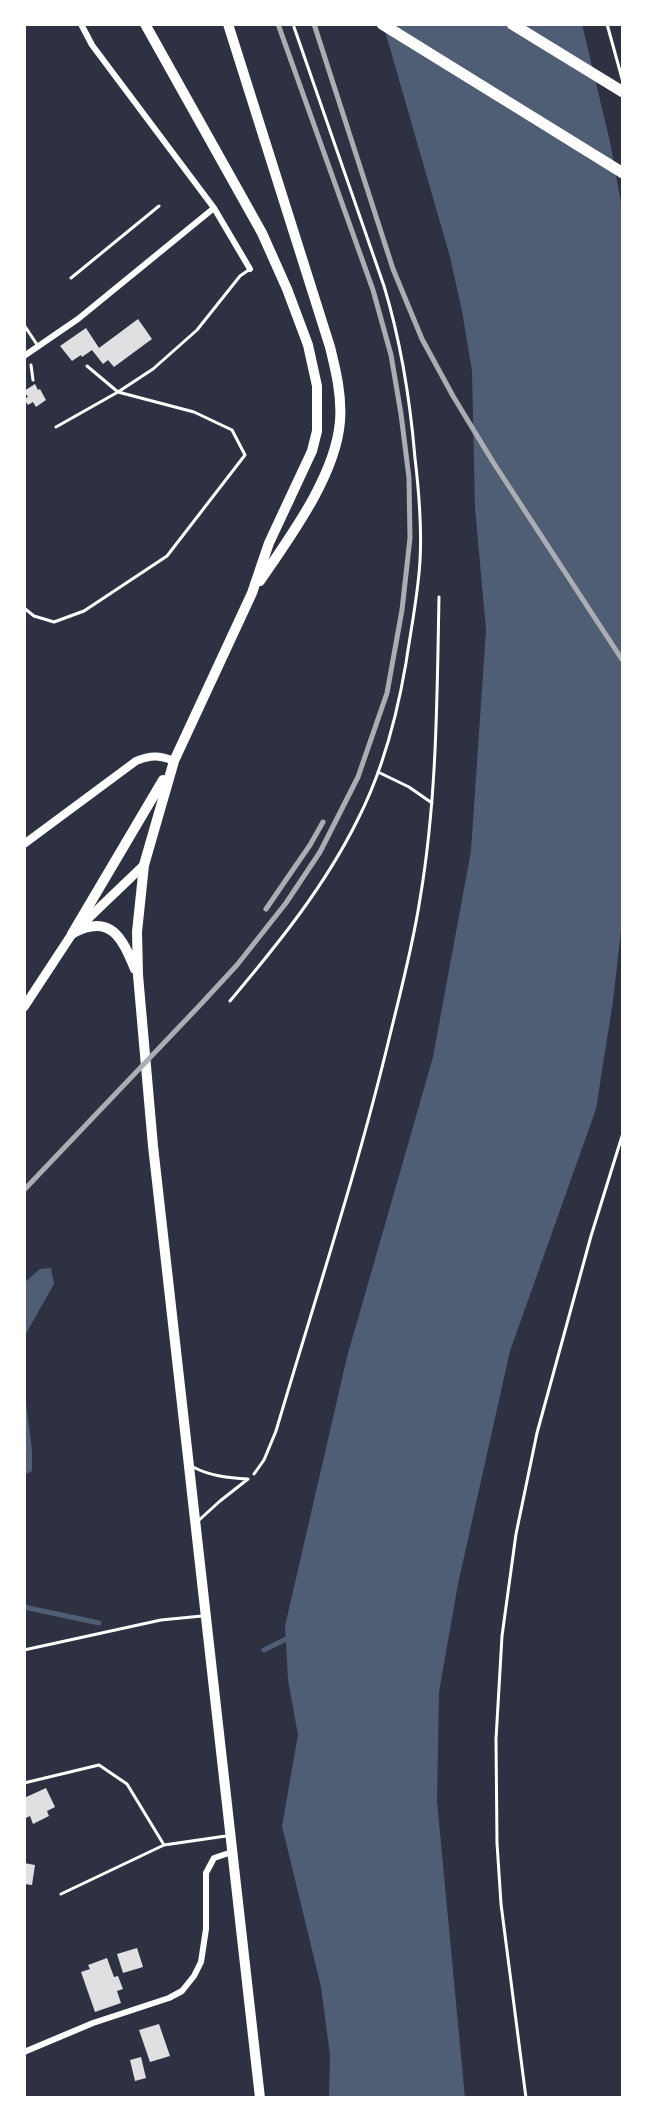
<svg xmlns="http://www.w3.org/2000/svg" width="647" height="2122" font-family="Cabin,sans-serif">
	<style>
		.water { fill: #4f5d75 }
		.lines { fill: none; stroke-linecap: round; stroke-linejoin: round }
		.stream { stroke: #4f5d75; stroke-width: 5 }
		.building { fill: #e0e0e3 }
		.path { stroke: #fff; stroke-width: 3 }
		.service { stroke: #fff; stroke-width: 3 }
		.minor { stroke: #fff; stroke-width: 6 }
		.tertiary { stroke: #fff; stroke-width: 8 }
		.secondary { stroke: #fff; stroke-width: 9 }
		.primary { stroke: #fff; stroke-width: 10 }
		.motorway { stroke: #fff; stroke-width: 11 }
		.rail { stroke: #abadb3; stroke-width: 5 }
	</style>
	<rect width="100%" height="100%" fill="#2d3142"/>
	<path class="water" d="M383 24H582L610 142 623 214V914L613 1001 596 1109 510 1351 458 1584 439 1692 437 1801 465 2098H329L330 2055 321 1987 282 1826 298 1735 288 1680 285 1626 347 1357 433 1057 471 851 486 630 475 508 472 371 462 311 450 257Z
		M51 1268 54 1284 24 1337V1283L40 1269Z
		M24 1388 32 1450V1471L24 1475Z"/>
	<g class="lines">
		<path class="stream" d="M24 1607 99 1623
			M264 1650 292 1636"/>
	</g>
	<path class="building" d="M138 319 152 339 114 367 108 360 103 364 92 350 82 357 81 355 72 361 60 346 86 328 99 348Z
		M35 384 38 390 40 389 46 400 36 407 33 402 28 405 24 399 28 397 24 391Z
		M46 1788 55 1807 47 1811 49 1816 33 1824 30 1816 24 1819V1798Z
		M24 1863 35 1865 32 1885 24 1884Z
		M137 1948 143 1967 123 1973 117 1954Z
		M107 1958 114 1977 118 1976 123 1989 117 1991 121 2003 95 2012 81 1972 90 1969 88 1965Z
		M159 2024 170 2056 150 2062 139 2030Z
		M141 2057 146 2078 135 2081 130 2060Z"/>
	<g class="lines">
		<path class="path" d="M31 365 33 380
			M378 772 409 787 432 803
			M230 1001C278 944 325 886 358 819 383 770 397 716 406 663 411 629 418 595 420 561 422 527 419 492 415 458 410 399 401 342 384 286L294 27
			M254 1474 264 1460 276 1431C315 1299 358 1169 390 1035 401 990 413 945 420 899 437 799 437 698 439 597"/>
		<path class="service" d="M607 24 623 82
			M71 278 159 206
			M24 325 38 346
			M56 427 118 392 153 369 197 330 240 276 250 269
			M24 608 34 616 54 622 84 611 167 556 245 455 232 430 194 412 118 392 87 366
			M193 1467C210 1476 229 1478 248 1479
			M198 1521 220 1501 248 1479
			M24 1650 161 1620 202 1616
			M24 1783 99 1765 127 1784 164 1845
			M61 1894 164 1845 226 1836
			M526 2098 501 1904 497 1843 496 1739 502 1636 516 1534 537 1433 591 1236 623 1133"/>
		<path class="minor" d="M81 24 92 45 214 208 250 269
			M24 356 78 319 214 208
			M24 2052 93 2023 169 1998 182 1991 194 1976 201 1962 206 1929V1873L214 1858 232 1852"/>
		<path class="tertiary" d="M24 844 136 761C150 755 160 755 174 761"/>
		<path class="secondary" d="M24 1007 72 934 144 865"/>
		<path class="primary" d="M145 24 262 233 287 289 308 345 317 386V431L312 451 269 543 252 593 174 761 144 865 137 932 138 975 153 1146 260 2098
			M228 24 330 347C336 371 342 396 340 421 336 475 290 537 260 581
			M73 933C111 913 122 938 135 969
			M72 934 163 780"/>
		<path class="motorway" d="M382 24 623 173
			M512 24 623 92"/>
		<path class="rail" d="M314 24 393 269 422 339 453 396 493 462 623 661
			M266 909 310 845 323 822
			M24 1190 201 1004 237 965 286 903 320 852 358 777 387 693 402 610 410 538 409 478 401 414 391 355 373 290 278 24"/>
	</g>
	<rect width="647" height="2122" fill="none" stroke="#ffffff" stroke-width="52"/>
</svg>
